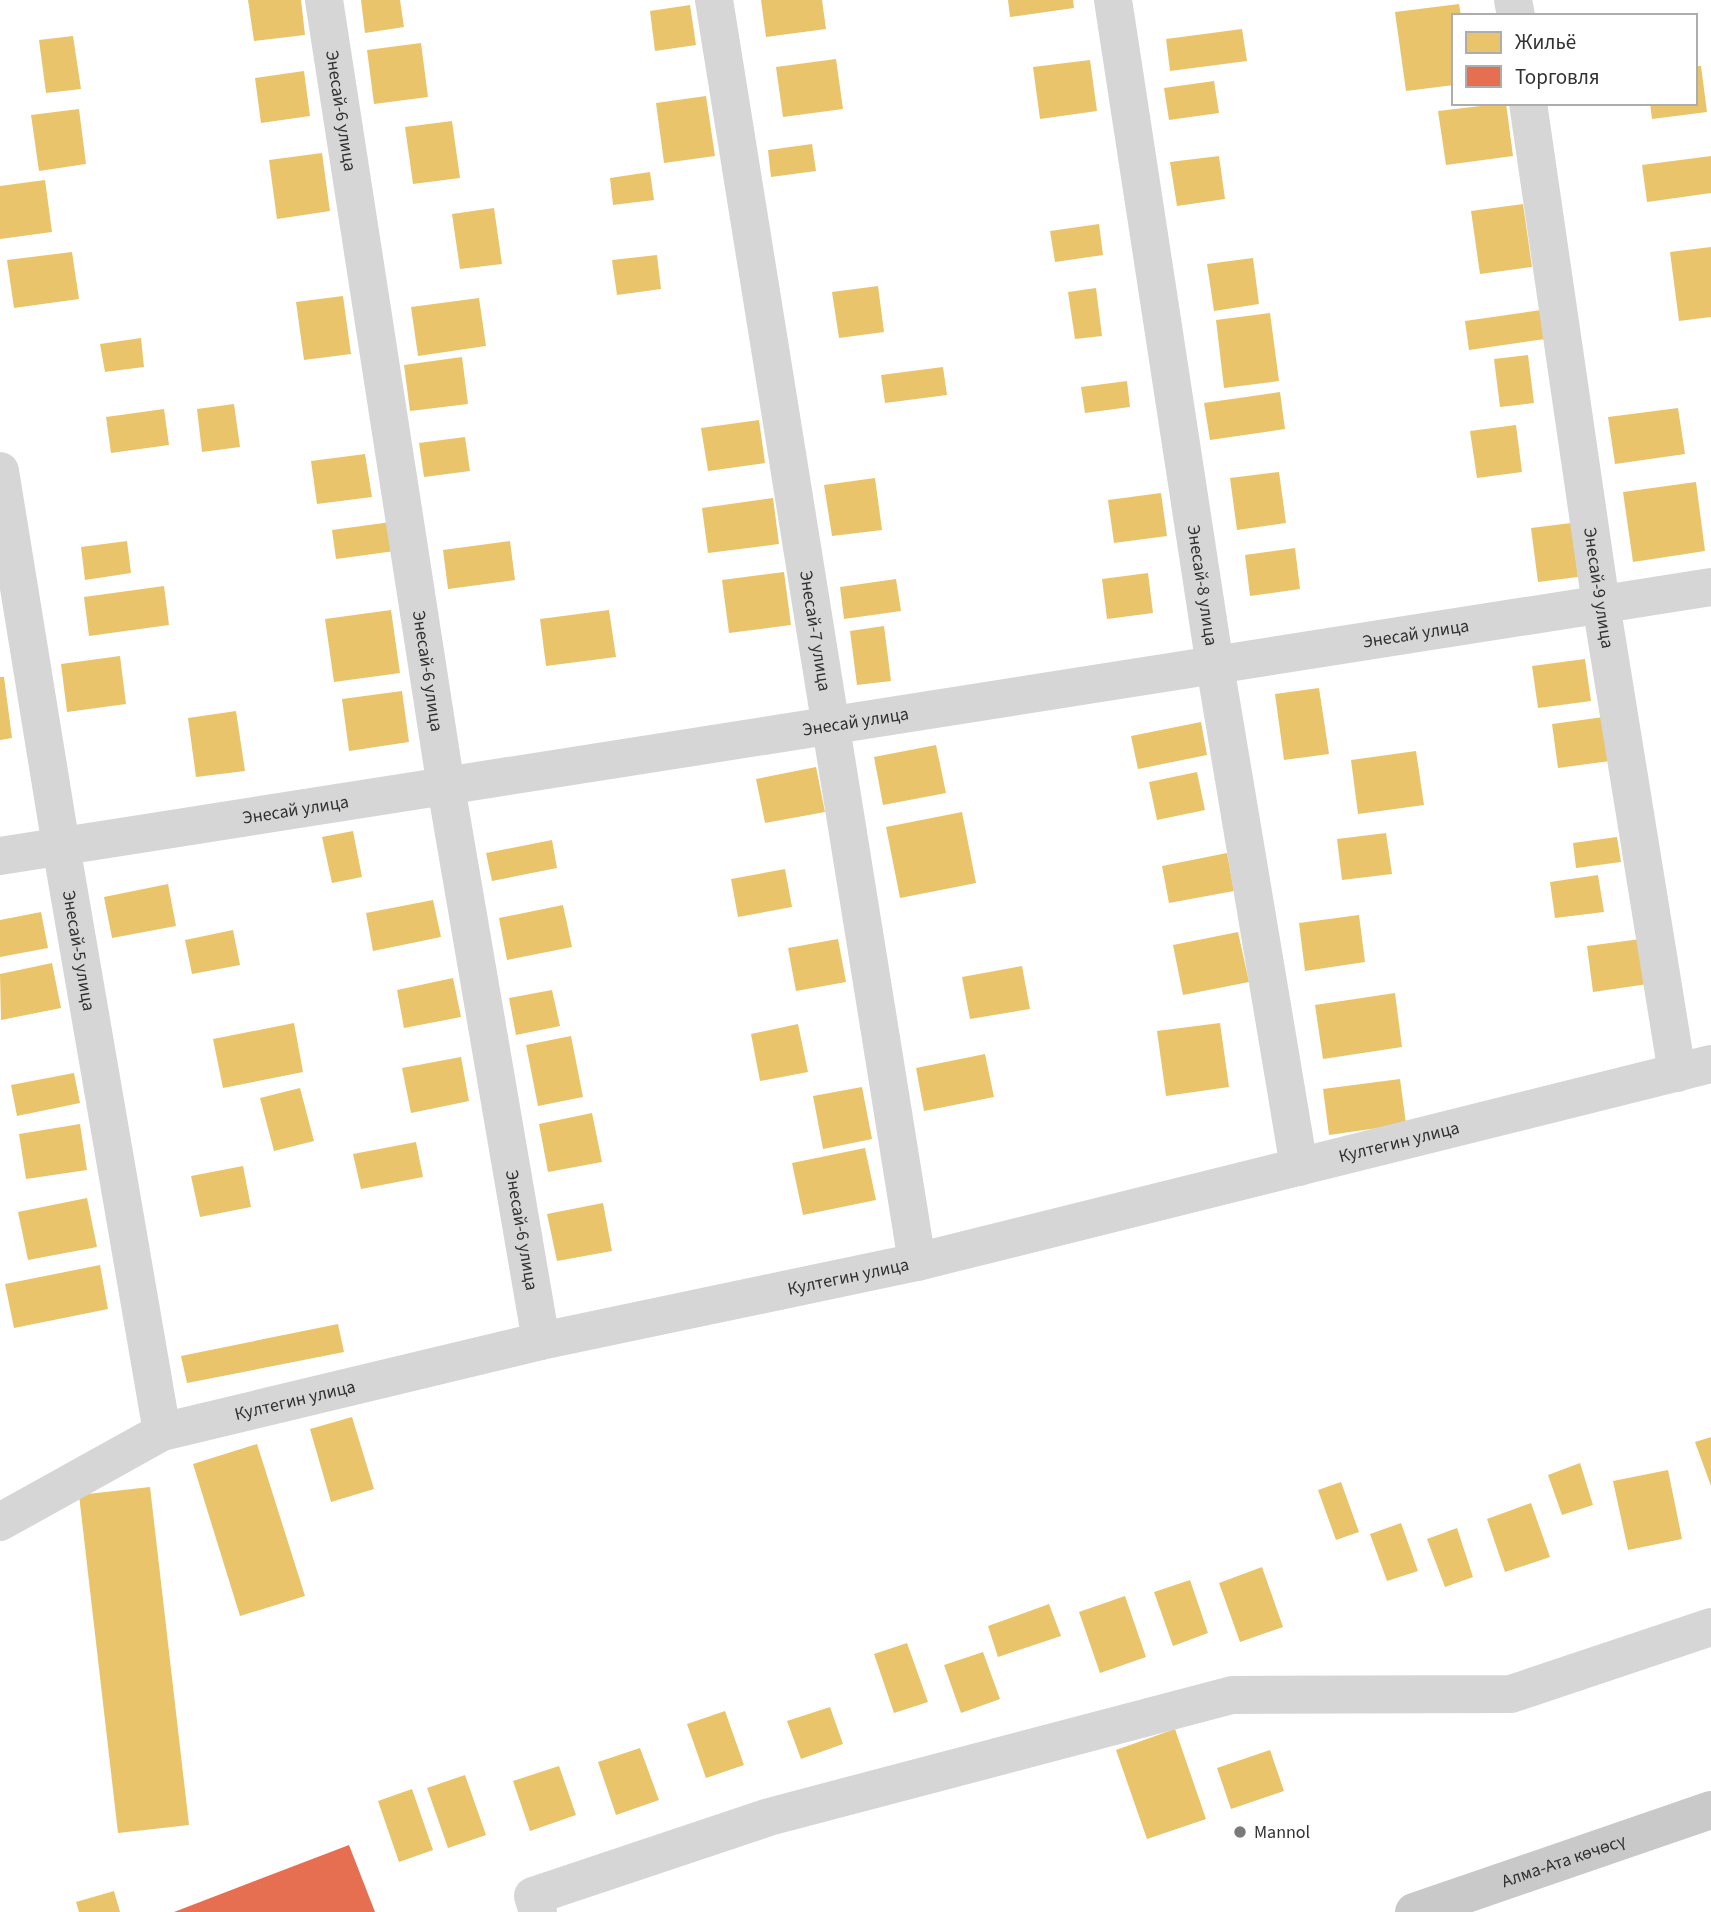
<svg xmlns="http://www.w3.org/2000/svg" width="1711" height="1912" font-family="'Source Sans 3',sans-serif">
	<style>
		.homes { fill: #e9c46a }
		.shops { fill: #e76f51 }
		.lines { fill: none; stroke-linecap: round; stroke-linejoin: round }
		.minor { stroke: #d6d6d6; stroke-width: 38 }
		.major { stroke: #c9c9c9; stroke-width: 38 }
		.poi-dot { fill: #7a7a7a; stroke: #fff; stroke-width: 2.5 }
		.labels { text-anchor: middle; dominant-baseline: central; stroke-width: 7; stroke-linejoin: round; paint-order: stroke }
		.street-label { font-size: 18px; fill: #323232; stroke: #fff }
		.poi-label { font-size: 18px; fill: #323232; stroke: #fff; text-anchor: start }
	</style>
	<rect width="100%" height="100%" fill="#fff"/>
	<path class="homes" d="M248 0H301L305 35 254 41Z
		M361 0H400L404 27 365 33Z
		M761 0H822L826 29 766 37Z
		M1008 0H1073L1074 8 1010 17Z
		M1459 4 1461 16H1454V85L1406 91 1395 12Z
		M690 5 696 45 655 51 650 11Z
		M1242 29 1247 61 1170 71 1166 39Z
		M73 36 81 89 46 93 39 40Z
		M421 43 428 97 374 104 367 50Z
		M836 59 843 109 783 117 776 67Z
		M1090 60 1097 111 1040 119 1033 67Z
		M1695 66H1701L1707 112 1652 119 1650 103H1695Z
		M304 71 310 116 261 123 255 78Z
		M1214 81 1219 113 1169 120 1164 88Z
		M706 96 715 156 664 163 656 103Z
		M1506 103 1513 156 1446 165 1438 111Z
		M79 109 86 164 39 171 31 115Z
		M452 121 460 178 413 184 405 127Z
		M812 144 816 171 771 177 768 150Z
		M322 153 330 211 277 219 269 160Z
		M1219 156 1225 199 1177 206 1170 162Z
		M1711 156V193L1647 202 1642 165Z
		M650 172 654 200 613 205 610 178Z
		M45 180 52 232 0 239V186Z
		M1523 204 1532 267 1480 274 1471 211Z
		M494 208 502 264 460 269 452 214Z
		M1099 224 1103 255 1055 262 1050 231Z
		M1711 247V317L1679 321 1670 252Z
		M72 252 79 299 14 308 7 260Z
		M657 255 661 289 617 295 612 260Z
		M1253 258 1259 304 1214 311 1207 264Z
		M878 286 884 332 839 338 832 292Z
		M1096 288 1102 336 1075 339 1068 292Z
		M343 296 351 354 304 360 296 302Z
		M479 298 486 346 418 356 411 307Z
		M1541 310 1545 339 1469 350 1465 321Z
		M1270 313 1279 381 1224 388 1216 320Z
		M141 338 144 367 105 372 100 344Z
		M1528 355 1534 403 1500 407 1494 359Z
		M462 357 468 404 410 411 404 365Z
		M943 367 947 395 885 403 881 375Z
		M1127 381 1130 407 1085 413 1081 387Z
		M1280 392 1285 429 1210 440 1204 403Z
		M234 404 240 447 202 452 197 409Z
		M1678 408 1685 454 1615 464 1608 417Z
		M164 409 169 445 111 453 106 417Z
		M759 420 765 463 708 471 701 428Z
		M1516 425 1522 472 1477 478 1470 431Z
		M465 437 470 471 424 477 419 443Z
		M365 454 372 497 317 504 311 461Z
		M1279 472 1286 523 1237 530 1230 478Z
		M875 478 882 530 832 536 824 485Z
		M1696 482 1705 551 1633 562 1623 492Z
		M1161 493 1167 536 1114 543 1108 500Z
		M773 498 779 544 708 553 702 508Z
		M391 522 395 551 336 559 332 530Z
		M1571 523 1578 577 1538 582 1531 528Z
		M127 541 131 573 85 580 81 547Z
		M510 541 515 580 448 589 443 550Z
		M1295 548 1300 589 1250 596 1245 555Z
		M784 572 791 625 729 633 722 580Z
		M1148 573 1153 613 1107 619 1102 579Z
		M896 579 901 611 844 619 840 587Z
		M164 586 169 625 89 636 84 597Z
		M391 610 400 673 334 682 325 619Z
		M609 610 616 657 546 666 540 619Z
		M884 626 891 681 857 685 850 631Z
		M120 656 126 704 67 712 61 664Z
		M1585 659 1591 701 1538 708 1532 666Z
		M0 677H4L12 738 0 740Z
		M1319 688 1329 754 1284 760 1275 694Z
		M402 691 409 742 349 751 342 699Z
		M236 711 245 771 196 777 188 718Z
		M1604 717 1610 761 1558 768 1552 724Z
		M1201 722 1207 755 1138 769 1131 736Z
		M936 745 946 793 883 805 874 757Z
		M1416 751 1424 805 1358 814 1351 760Z
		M816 767 825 812 765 823 756 779Z
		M1197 772 1205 810 1157 820 1149 782Z
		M962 812 976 883 900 898 886 827Z
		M353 831 362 877 332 883 322 837Z
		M1386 833 1392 874 1342 880 1337 839Z
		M1617 837 1621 862 1576 868 1573 843Z
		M552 840 557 868 492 881 486 853Z
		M1227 853 1234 891 1169 903 1162 866Z
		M785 869 792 907 738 917 731 879Z
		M1598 875 1604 912 1555 918 1550 882Z
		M168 884 176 926 112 938 104 897Z
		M433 900 441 937 373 951 366 913Z
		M563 905 572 947 507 960 499 918Z
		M41 912 48 948 0 957V920Z
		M1359 915 1365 962 1305 971 1299 923Z
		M233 930 240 965 192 974 185 940Z
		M1238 932 1249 982 1183 995 1173 945Z
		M838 939 846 982 796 991 788 948Z
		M1641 939 1648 984 1593 992 1587 946Z
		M52 963 61 1008 1 1020 0 974Z
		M1022 966 1030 1009 970 1019 962 977Z
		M453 978 461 1017 404 1028 397 990Z
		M552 990 560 1026 516 1035 509 998Z
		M1395 993 1402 1047 1323 1059 1315 1005Z
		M294 1023 303 1072 223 1088 213 1039Z
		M1220 1023 1229 1087 1166 1096 1157 1031Z
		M798 1024 808 1072 760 1081 751 1034Z
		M571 1036 583 1097 538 1106 526 1045Z
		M985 1054 994 1097 924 1111 916 1068Z
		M461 1057 469 1101 411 1113 402 1068Z
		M74 1073 80 1103 17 1116 11 1085Z
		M1400 1079 1406 1124 1329 1135 1323 1089Z
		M862 1087 872 1139 823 1149 813 1096Z
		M300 1088 314 1141 274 1151 260 1098Z
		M592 1113 602 1162 548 1172 539 1124Z
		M80 1124 87 1170 26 1179 19 1134Z
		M416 1142 423 1177 361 1189 353 1154Z
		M865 1148 876 1200 803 1215 792 1163Z
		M243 1166 251 1207 200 1217 191 1176Z
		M87 1198 97 1247 28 1260 18 1212Z
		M603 1203 612 1251 557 1261 547 1214Z
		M100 1265 108 1309 14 1328 5 1284Z
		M338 1324 344 1352 187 1383 181 1356Z
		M352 1417 374 1489 331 1502 310 1429Z
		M1711 1437V1486L1695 1442Z
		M257 1444 305 1596 240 1616 193 1464Z
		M1580 1463 1593 1505 1562 1515 1548 1475Z
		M1668 1470 1682 1539 1628 1550 1613 1481Z
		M1341 1482 1359 1532 1336 1540 1318 1490Z
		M150 1487 189 1825 118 1833 79 1495Z
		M1531 1503 1550 1557 1505 1572 1487 1519Z
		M1401 1523 1418 1571 1387 1581 1370 1534Z
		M1457 1528 1473 1577 1445 1587 1427 1539Z
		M1262 1567 1283 1627 1240 1642 1219 1583Z
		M1190 1580 1208 1633 1173 1646 1154 1592Z
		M1125 1596 1146 1657 1100 1673 1079 1612Z
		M1049 1604 1061 1636 998 1657 988 1626Z
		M907 1643 928 1702 894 1713 874 1654Z
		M983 1652 1000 1699 961 1713 944 1665Z
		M830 1707 843 1744 801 1759 787 1721Z
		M725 1711 744 1765 706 1778 687 1724Z
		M1175 1729 1206 1819 1147 1839 1116 1750Z
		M640 1748 659 1800 616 1815 598 1762Z
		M1270 1750 1284 1791 1231 1809 1217 1768Z
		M559 1766 576 1815 530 1831 513 1781Z
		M465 1775 486 1835 448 1848 427 1788Z
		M412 1789 433 1850 399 1862 378 1801Z
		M114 1891 120 1912H79L76 1902Z"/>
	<path class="shops" d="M349 1845 375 1912H174Z"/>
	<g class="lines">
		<g class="minor">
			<path id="s1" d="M324 0 446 787 541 1341"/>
			<path id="s2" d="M714 0 917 1262"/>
			<path id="s3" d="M1113 0 1215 666 1299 1167"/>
			<path d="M1513 0 1516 16"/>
			<path id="s4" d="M1528 103 1601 604 1677 1073"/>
			<path id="s5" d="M0 471 61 846 162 1432"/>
			<path id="s6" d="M0 856 1711 587"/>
			<path id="s7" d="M0 1522 162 1432 541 1341 917 1262 1711 1064"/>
			<path d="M538 1912 533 1896 769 1817 1232 1695 1511 1694 1711 1627"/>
		</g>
		<path class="major" id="s8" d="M1414 1912 1711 1810"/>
	</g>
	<circle class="poi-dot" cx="1240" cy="1832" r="7"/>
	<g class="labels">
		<g class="street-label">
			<text stroke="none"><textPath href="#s1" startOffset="112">Энесай-6 улица</textPath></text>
			<text stroke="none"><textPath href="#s3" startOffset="592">Энесай-8 улица</textPath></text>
			<text stroke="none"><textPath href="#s4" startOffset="490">Энесай-9 улица</textPath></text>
			<text stroke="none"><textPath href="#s2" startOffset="639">Энесай-7 улица</textPath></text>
			<text stroke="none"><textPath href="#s6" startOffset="1433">Энесай улица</textPath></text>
			<text stroke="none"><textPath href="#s1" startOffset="679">Энесай-6 улица</textPath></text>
			<text stroke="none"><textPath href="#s6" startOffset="866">Энесай улица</textPath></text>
			<text stroke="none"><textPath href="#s6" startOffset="299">Энесай улица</textPath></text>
			<text stroke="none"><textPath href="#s5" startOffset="486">Энесай-5 улица</textPath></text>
			<text stroke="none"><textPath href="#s7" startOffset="1456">Култегин улица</textPath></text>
			<text stroke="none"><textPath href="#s1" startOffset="1246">Энесай-6 улица</textPath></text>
			<text stroke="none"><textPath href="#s7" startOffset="889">Култегин улица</textPath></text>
			<text stroke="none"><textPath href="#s7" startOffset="322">Култегин улица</textPath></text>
			<text stroke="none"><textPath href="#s8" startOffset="158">Алма-Ата көчөсү</textPath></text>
		</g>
		<g class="poi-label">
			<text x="1254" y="1832">Mannol</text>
		</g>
	</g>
	<rect x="1452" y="14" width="245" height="91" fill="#ffffff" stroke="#adadad" stroke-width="2"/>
	<rect x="1466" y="32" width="35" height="21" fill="#e9c46a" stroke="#adadad" stroke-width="2"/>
	<text x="1515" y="49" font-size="21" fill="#323232">Жильё</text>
	<rect x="1466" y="66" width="35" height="21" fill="#e76f51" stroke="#adadad" stroke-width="2"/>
	<text x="1515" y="84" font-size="21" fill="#323232">Торговля</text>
</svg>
